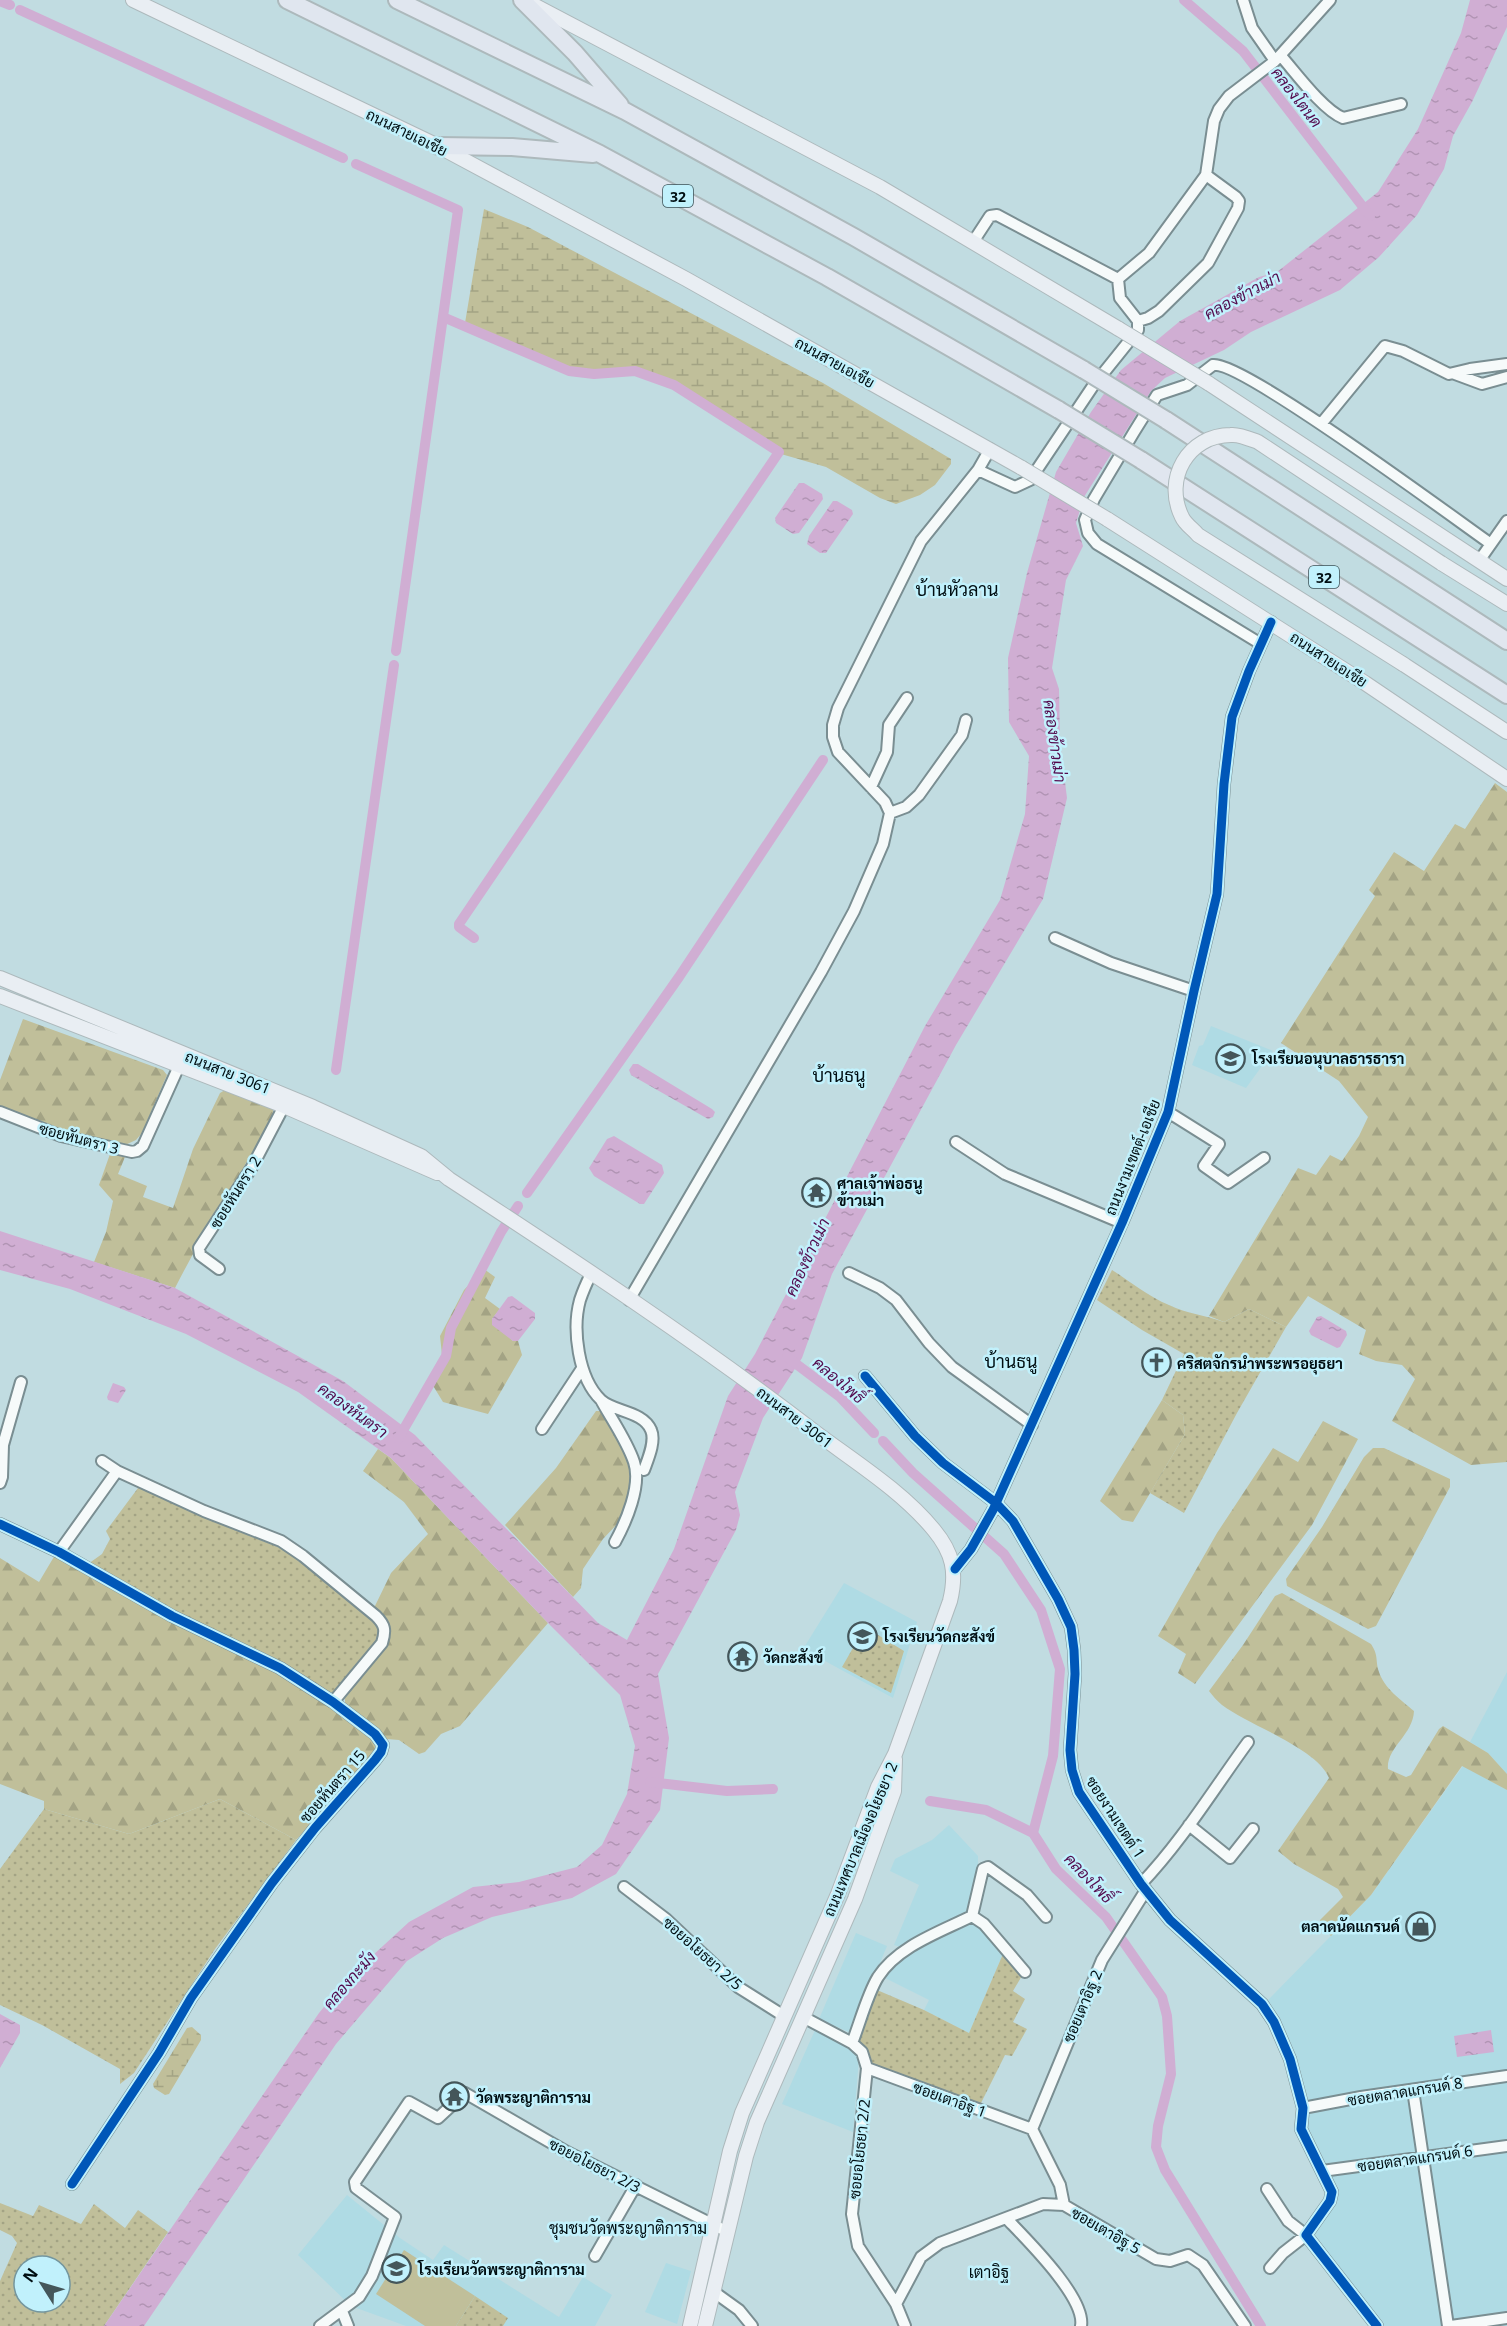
<svg xmlns="http://www.w3.org/2000/svg" width="1507" height="2326" font-family="'Noto Sans',Sarabun,sans-serif">
	<style>
		.built { fill: #afdbe4 }
		.grass { fill: url(#grass-dots); fill-rule: evenodd }
		.forest { fill: url(#forest-firs) }
		.wetland { fill: url(#wetland-marsh) }
		.pitch { fill: #c0bf9a }
		.water { fill: url(#water-ripples) }
		.lines { fill: none; stroke-linecap: round; stroke-linejoin: round }
		.canal { stroke: #d0aed3; stroke-width: 10 }
		.minor-casing { stroke: #7a8e92; stroke-width: 14 }
		.major-casing { stroke: #adb9bc; stroke-width: 16 }
		.highway-casing { stroke: #adb9bc; stroke-width: 20 }
		.minor { stroke: #f6fafa; stroke-width: 10 }
		.major { stroke: #e9eef3; stroke-width: 14 }
		.highway { stroke: #e0e6ef; stroke-width: 16 }
		.major-bridge-casing { stroke: #adb9bc; stroke-width: 16; stroke-linecap: butt }
		.highway-bridge-casing { stroke: #adb9bc; stroke-width: 20; stroke-linecap: butt }
		.major-bridge { stroke: #e9eef3; stroke-width: 14 }
		.highway-bridge { stroke: #e0e6ef; stroke-width: 16 }
		.cycleway-casing { stroke: #c1f1fc; stroke-width: 13 }
		.cycleway { stroke: #0057b8; stroke-width: 9 }
		.labels { text-anchor: middle; dominant-baseline: central; stroke-width: 5; stroke-linejoin: round; paint-order: stroke }
		.shield { fill: #c1f1fc; stroke: #3a5258; stroke-width: 1.5 }
		.shield-label { font-size: 14px; font-weight: bold; fill: #000e12 }
		.street-label { font-size: 15px; fill: #000e12; stroke: #c1f1fc }
		.poi-label { font-size: 15px; font-weight: bold; fill: #000e12; stroke: #c1f1fc; text-anchor: start }
		.water-label { font-size: 16px; font-style: italic; fill: #530a4d; stroke: #c1f1fc }
		.neighbourhood-label { font-size: 16px; fill: #000e12; stroke: #c1f1fc }
		.quarter-label { font-size: 18px; fill: #000e12; stroke: #c1f1fc }
	</style>
	<defs>
		<pattern id="grass-dots" width="8" height="8" patternUnits="userSpaceOnUse" patternTransform="scale(1.5)"><rect width="8" height="8" fill="#c0bf9a"/><path d="M2 2h.1M6 6h.1" fill="none" stroke="#a3a384" stroke-width="1.8" stroke-linecap="round"/></pattern>
		<pattern id="forest-firs" width="22" height="20" patternUnits="userSpaceOnUse" patternTransform="scale(1.5)"><rect width="22" height="20" fill="#c0bf9a"/><path d="M5 1l3.5 6h-7zM16 11l3.5 6h-7z" fill="#a3a384"/></pattern>
		<pattern id="wetland-marsh" width="20" height="14" patternUnits="userSpaceOnUse" patternTransform="scale(1.5)"><rect width="20" height="14" fill="#c0bf9a"/><path d="M1 5h8M5 5V1M11 12h8M15 12V8" fill="none" stroke="#a3a384"/></pattern>
		<pattern id="water-ripples" width="26" height="14" patternUnits="userSpaceOnUse" patternTransform="scale(1.5)"><rect width="26" height="14" fill="#d0aed3"/><path d="M2 4q2-2 4 0t4 0M15 11q2-2 4 0t4 0" fill="none" stroke="#b194b4"/></pattern>
	</defs>
	<rect width="100%" height="100%" fill="#c1dce1"/>
	<path class="built" d="M1211 1026 1273 1051 1246 1088 1192 1065 1199 1046 1203 1045Z
		M844 1583 917 1622 893 1698 803 1649Z
		M1507 1672V1774L1488 1753 1470 1742Z
		M1463 1766 1507 1790V2326H1375L1303 2235 1328 2199 1329 2191 1298 2131 1296 2102 1303 2100 1266 2002 1371 1895Z
		M949 1825 978 1856V1864L966 1913 900 1947 894 1945 919 1885 890 1871 895 1859 932 1840Z
		M970 1921 984 1930 1003 1954 969 2033 924 2010 929 2000 883 1977 891 1965 916 1948Z
		M856 1933 887 1946 851 2033 819 2019Z
		M815 2030 852 2050 859 2058 853 2132 782 2104Z
		M347 2195 400 2238 433 2260 444 2245 559 2317 583 2277 612 2295 595 2326H406L351 2306 298 2255Z
		M666 2263 691 2271 677 2324 645 2312Z"/>
	<path class="grass" d="M1112 1270C1131 1282 1149 1297 1169 1305 1187 1314 1206 1315 1224 1322L1249 1309 1286 1327 1237 1413 1184 1513 1150 1493 1185 1434 1183 1415 1162 1400 1184 1354 1142 1330 1097 1300Z
		M138 1488H145L225 1526 278 1547 299 1559 378 1626C381 1647 350 1676 336 1691L330 1693 277 1659 175 1612 88 1564 102 1554 110 1539 106 1531Z
		M870 1630 904 1651 891 1693 842 1667 861 1634 866 1637Z
		M220 1799 296 1840 215 1949 134 2073 120 2084V2069L42 2025 0 2005V1869L44 1809 129 1834Z
		M1003 1954 1023 1974 1013 1991 1025 1999 1013 2022 1027 2029 1012 2056 1005 2055 980 2105 873 2066 871 2063 856 2041 877 1990 924 2010 969 2033Z
		M0 2203 33 2216 39 2205 81 2224 94 2204 125 2228 138 2210 168 2232 104 2326H0V2281L17 2243 12 2236 0 2230ZM24 2266H60V2302H24Z
		M475 2296 508 2318 503 2326H456Z"/>
	<path class="forest" d="M1495 783 1507 792V1462L1471 1465 1392 1421 1415 1379 1402 1365 1376 1361 1359 1354 1366 1330 1308 1296 1286 1327 1249 1309 1224 1322 1209 1316 1298 1168 1316 1175 1330 1155 1342 1161 1359 1136 1368 1117 1339 1081 1281 1043 1375 896 1369 890 1394 852 1424 871 1455 824 1465 829Z
		M23 1019 163 1070 167 1075 142 1133 136 1140 123 1146 45 1126 0 1108V1080Z
		M225 1090 273 1109V1116C241 1174 205 1229 175 1288L94 1262 106 1232 113 1201 99 1185 110 1154 125 1157 118 1174 147 1186 143 1197 173 1208 193 1149 220 1093Z
		M484 1269 495 1277 485 1298 500 1309 492 1319 513 1341H518L522 1355 488 1414 443 1402 432 1384 443 1364 440 1336 464 1290Z
		M1162 1400 1183 1415 1185 1434 1133 1522 1122 1520 1100 1501Z
		M596 1411H602L632 1463 633 1482 621 1520 603 1539 583 1569 581 1588 573 1597 505 1525 556 1468Z
		M1323 1421 1358 1439 1312 1525 1195 1684 1178 1673 1186 1654 1158 1636 1217 1533 1273 1448 1298 1462Z
		M1373 1448H1384L1450 1479V1487L1376 1626 1368 1629 1287 1586 1286 1579 1322 1527 1364 1457Z
		M378 1449 391 1458 548 1623 460 1726 441 1734 425 1752 419 1754 399 1740 387 1739 380 1731 345 1704V1698L379 1654 387 1638 374 1608 391 1573 428 1534 404 1502 363 1471Z
		M55 1555 263 1663 331 1705 374 1740 376 1746 374 1754 296 1840 220 1799 129 1834 44 1809V1801L0 1784V1558L39 1582Z
		M1282 1593 1371 1644C1379 1656 1375 1660 1379 1672 1384 1688 1401 1700 1414 1711 1413 1735 1386 1748 1388 1769L1406 1777 1411 1775 1439 1729 1443 1726 1488 1753 1507 1774V1790L1462 1766 1371 1895 1331 1936 1321 1926 1320 1920 1343 1897 1338 1889 1294 1864 1278 1851 1329 1778C1317 1748 1248 1725 1222 1705 1217 1701 1213 1696 1209 1691L1243 1645 1275 1596Z"/>
	<path class="wetland" d="M484 209 528 227 823 383 951 459V464L935 485 920 495 896 504 880 498 826 467 781 454 673 389 635 375 596 377 569 374 464 329Z
		M192 2027 201 2035V2040L169 2094 165 2095 154 2088 153 2084 187 2028Z"/>
	<path class="pitch" d="M404 2250 475 2296 456 2326H425L376 2294Z"/>
	<path class="water" d="M1470 0H1507V27L1472 102 1453 136 1444 169 1417 215 1379 257 1340 290 1251 332 1224 350 1165 378 1151 391 1084 497 1076 523 1083 546 1066 580 1052 668 1059 689 1060 742 1067 798 1043 899 956 1045 832 1274 802 1358 763 1418 735 1492 740 1515 736 1530 658 1674 669 1738 660 1810 616 1874 572 1898 492 1917 443 1938 407 1961 336 2044 144 2326H104L319 2013 347 1979 409 1922 473 1887 519 1882 577 1867 602 1845 627 1794 635 1746 620 1695 548 1623 391 1458 298 1392 186 1334 70 1289 0 1270V1231L175 1288 343 1381 415 1435 598 1623 627 1640 674 1549 728 1396 755 1354 925 1026 1000 900 1025 814 1029 756 1009 722 1008 658 1027 573 1056 472 1091 412 1121 370 1180 321 1259 277 1277 272 1378 192 1418 129 1461 33Z
		M799 483H804L822 494 823 499 799 533 793 534 776 523 775 518Z
		M833 501H837L852 510 853 514 826 553H820L807 544 809 536Z
		M633 1064H638L712 1109 715 1112 713 1117 708 1119 631 1075 629 1070Z
		M614 1136 662 1165 664 1173 644 1204H640L594 1176 589 1168 607 1139Z
		M512 1296 535 1313V1319L518 1341H513L492 1325V1319L508 1297Z
		M1321 1316 1346 1331 1347 1335 1340 1347 1337 1348 1311 1335 1309 1331 1317 1317Z
		M113 1383 124 1387 126 1390 118 1403 108 1400 107 1397Z
		M0 2014 20 2025V2033L0 2068Z
		M1491 2030 1494 2052 1457 2057 1454 2036Z"/>
	<g class="lines">
		<path class="canal" d="M1184 0 1243 51 1370 216
			M0 1 10 5
			M20 10 343 158
			M356 164 458 210 396 651
			M443 317 569 371 594 374 635 371 674 385 779 452 459 924V927L474 938
			M336 1070 394 665
			M527 1193 679 977 823 760
			M787 1357 840 1397 874 1433
			M398 1439 446 1356 451 1328 501 1232 518 1206
			M883 1441 913 1473 1004 1554 1041 1610 1060 1669 1053 1756 1033 1833 1056 1869 1106 1917 1162 1997 1167 2016 1171 2074 1158 2126 1156 2147 1165 2170 1261 2326
			M650 1782 727 1791 773 1789
			M930 1801 986 1810 1033 1833"/>
		<defs>
			<path id="minor" d="M1243 0 1252 28 1275 61
				M1281 56C1296 73 1323 110 1343 118L1401 104
				M973 242 990 216 997 215 1118 279
				M1118 279 1149 253 1206 175 1214 121 1219 109 1229 96 1275 61 1330 0
				M1138 321 1148 318 1159 311 1208 263 1238 208 1239 201 1236 197 1206 175
				M1455 374 1482 384 1507 377
				M1321 424 1385 346 1403 351 1449 374 1470 369 1507 364
				M978 470 1015 487 1030 480 1093 386 1138 330V321L1120 298 1118 279
				M1479 561 1507 521
				M1261 644 1097 544 1088 533 1085 520 1094 499 1134 432 1157 395 1187 385 1213 365C1241 360 1454 518 1491 544
				M871 787 887 752 889 725 907 698
				M890 813 906 807 919 795 962 735 966 720
				M1055 938 1111 963 1194 991
				M0 1112 61 1136 132 1152 137 1151 143 1146 179 1066
				M1168 1112 1219 1144 1204 1166 1228 1183 1264 1158
				M956 1142 1005 1174 1122 1223
				M219 1269 200 1255 199 1248 252 1167 284 1106
				M849 1273 880 1288 896 1300 929 1343 952 1367 1032 1425
				M591 1274C587 1282 583 1291 580 1300 572 1329 578 1378 601 1400 614 1412 643 1411 651 1430 656 1441 648 1459 644 1470
				M629 1300 821 972 854 911 883 844 890 813 885 802 838 752 833 737V725L838 708 921 541 978 470 990 449
				M865 1376 915 1436 943 1463 996 1503 1013 1521 1058 1599 1071 1627 1074 1650 1075 1674 1070 1750 1072 1770 1079 1792 1141 1884 1170 1920 1262 2004 1274 2022 1290 2059 1303 2108 1301 2129 1332 2192 1330 2201 1306 2235 1377 2326
				M601 1400C612 1420 627 1441 634 1462 642 1485 626 1522 615 1542
				M542 1429 581 1370
				M102 1461 117 1471 204 1511 281 1541 303 1556 376 1616C385 1625 386 1630 382 1643L333 1702
				M0 1483 2 1477 3 1445 21 1382
				M0 1524 59 1552 172 1616 280 1668 333 1702 375 1734 383 1745 381 1752 375 1760 315 1828 272 1883 191 1998 159 2053 72 2184
				M59 1552 117 1471
				M955 1569 971 1549 993 1510 1122 1223 1168 1112 1194 991 1217 894 1224 784 1232 717 1249 671 1271 622
				M1189 1825 1230 1858 1253 1829
				M1141 1884C1182 1841 1213 1790 1248 1742
				M624 1887 666 1919 738 1987 784 2016
				M1025 1972 984 1924 972 1916 983 1869 988 1867 1027 1895 1046 1917
				M803 2017 852 2043 862 2052 867 2068 852 2214 858 2246 896 2304 905 2326
				M852 2043C860 2023 867 1995 878 1977 898 1946 940 1932 972 1916
				M867 2068 1032 2129
				M1413 2090 1448 2326
				M1303 2108 1361 2097 1507 2076
				M1032 2129 1102 1960 1146 1890
				M1032 2129 1060 2185 1064 2205
				M1322 2171 1507 2146
				M1267 2189 1288 2221 1306 2235 1283 2253 1270 2268
				M1007 2219C1027 2240 1086 2298 1081 2326
				M595 2256 636 2185
				M714 2292 739 2310 752 2326
				M896 2304 921 2257 940 2243 1043 2204 1064 2205 1156 2259 1170 2261 1188 2255 1203 2265 1245 2326
				M342 2311 348 2326
				M320 2326 359 2297 372 2276 395 2217 356 2188 355 2182 409 2102 438 2118 465 2093 567 2152 728 2232
				M1451 2326 1507 2318"/>
			<path id="major" d="M133 0 438 146 686 279 1022 468
				M528 2 880 187 1119 329
				M1208 383 1507 579
				M1107 519 1365 683 1507 779
				M1441 563 1507 604
				M1403 664 1507 732
				M0 978 313 1107 421 1156 449 1179C573 1260 698 1342 815 1432 855 1462 902 1491 934 1530 953 1553 957 1572 950 1601L895 1754 878 1787 838 1894 742 2113 730 2151 690 2326
				M0 996 284 1106 437 1173
				M705 2326 746 2156 757 2122 855 1899 894 1791 895 1759"/>
			<path id="highway" d="M287 0 600 154 827 277 1059 410
				M397 0 625 111 854 237 1084 370
				M522 0 575 53 620 105
				M438 146 512 147 593 154
				M1166 420 1507 641
				M1141 460 1507 695"/>
		</defs>
		<use href="#minor" class="minor-casing"/>
		<use href="#major" class="major-casing"/>
		<use href="#highway" class="highway-casing"/>
		<use href="#minor" class="minor"/>
		<use href="#major" class="major"/>
		<use href="#highway" class="highway"/>
		<defs>
			<path id="major-bridge" d="M1119 329 1208 383
				M1022 468 1107 519
				M1403 664 1198 535C1193 529 1185 524 1182 517 1163 479 1188 435 1231 435 1239 434 1250 439 1258 442L1441 563"/>
			<path id="highway-bridge" d="M1084 370 1166 420
				M1059 410 1141 460"/>
		</defs>
		<use href="#major-bridge" class="major-bridge-casing"/>
		<use href="#highway-bridge" class="highway-bridge-casing"/>
		<use href="#major-bridge" class="major-bridge"/>
		<use href="#highway-bridge" class="highway-bridge"/>
		<defs>
			<path id="cycleway" d="M865 1376 915 1436 943 1463 996 1503 1013 1521 1058 1599 1071 1627 1074 1650 1075 1674 1070 1750 1072 1770 1079 1792 1141 1884 1170 1920 1262 2004 1274 2022 1290 2059 1303 2108 1301 2129 1332 2192 1330 2201 1306 2235 1377 2326
				M0 1524 59 1552 172 1616 280 1668 333 1702 375 1734 383 1745 381 1752 375 1760 315 1828 272 1883 191 1998 159 2053 72 2184
				M955 1569 971 1549 993 1510 1122 1223 1168 1112 1194 991 1217 894 1224 784 1232 717 1249 671 1271 622"/>
		</defs>
		<use href="#cycleway" class="cycleway-casing"/>
		<use href="#cycleway" class="cycleway"/>
	</g>
	<defs>
		<symbol id="school-ring" viewBox="-11 -11 22 22"><circle r="9.5" fill="#c1f1fc" stroke="#44565a" stroke-width="1.5"/><path d="M0-5L7-2L0 1L-7-2ZM-4 1L0 2.5L4 1V4Q0 6-4 4Z" fill="#44565a"/></symbol>
		<symbol id="temple-ring" viewBox="-11 -11 22 22"><circle r="9.5" fill="#c1f1fc" stroke="#44565a" stroke-width="1.5"/><path d="M0-6L5-2H3V0L6.5 2.5H4V6H1.5V3h-3V6H-4V2.5H-6.5L-3 0V-2H-5Z" fill="#44565a"/></symbol>
		<symbol id="church-ring" viewBox="-11 -11 22 22"><circle r="9.5" fill="#c1f1fc" stroke="#44565a" stroke-width="1.5"/><path d="M-1.2-6h2.4v3.5h3.3v2.4h-3.3V6h-2.4V-.1h-3.3v-2.4h3.3Z" fill="#44565a"/></symbol>
		<symbol id="shop-ring" viewBox="-11 -11 22 22"><circle r="9.5" fill="#c1f1fc" stroke="#44565a" stroke-width="1.5"/><path d="M-5-2.5h2.3a2.7 3.5 0 0 1 5.4 0H5L5.5 6h-11ZM-1.5-2.5h3a1.5 2.3 0 0 0-3 0Z" fill="#44565a"/></symbol>
	</defs>
	<g fill-rule="evenodd">
		<use href="#school-ring" x="1214" y="1042" width="33" height="33"/>
		<use href="#temple-ring" x="800" y="1176" width="33" height="33"/>
		<use href="#church-ring" x="1140" y="1346" width="33" height="33"/>
		<use href="#school-ring" x="846" y="1620" width="33" height="33"/>
		<use href="#temple-ring" x="726" y="1640" width="33" height="33"/>
		<use href="#shop-ring" x="1404" y="1910" width="33" height="33"/>
		<use href="#temple-ring" x="438" y="2080" width="33" height="33"/>
		<use href="#school-ring" x="380" y="2252" width="33" height="33"/>
	</g>
	<g class="labels">
		<g class="shield">
			<rect x="663" y="185" width="30" height="22" rx="4.5"/>
			<rect x="1309" y="566" width="30" height="22" rx="4.5"/>
		</g>
		<g class="shield-label">
			<text x="678" y="196">32</text>
			<text x="1324" y="577">32</text>
		</g>
		<g class="street-label">
			<text transform="translate(407 132) rotate(26)">ถนนสายเอเชีย</text>
			<text transform="translate(835 362) rotate(29)">ถนนสายเอเชีย</text>
			<text transform="translate(1329 659) rotate(33)">ถนนสายเอเชีย</text>
			<text transform="translate(228 1072) rotate(22)">ถนนสาย 3061</text>
			<text transform="translate(79 1138) rotate(15)">ซอยหันตรา 3</text>
			<text transform="translate(1132 1157) rotate(-68)">ถนนงามเขตต์-เอเชีย</text>
			<text transform="translate(235 1192) rotate(-58)">ซอยหันตรา 2</text>
			<text transform="translate(795 1417) rotate(37)">ถนนสาย 3061</text>
			<text transform="translate(332 1786) rotate(-49)">ซอยหันตรา 15</text>
			<text transform="translate(1116 1817) rotate(57)">ซอยงามเขตต์ 1</text>
			<text transform="translate(860 1839) rotate(-67)">ถนนเทศบาลเมืองอโยธยา 2</text>
			<text transform="translate(703 1953) rotate(42)">ซอยอโยธยา 2/5</text>
			<text transform="translate(1082 2006) rotate(-67)">ซอยเตาอิฐ 2</text>
			<text transform="translate(1405 2091) rotate(-9)">ซอยตลาดแกรนด์ 8</text>
			<text transform="translate(950 2099) rotate(20)">ซอยเตาอิฐ 1</text>
			<text transform="translate(859 2149) rotate(-84)">ซอยอโยธยา 2/2</text>
			<text transform="translate(1415 2158) rotate(-8)">ซอยตลาดแกรนด์ 6</text>
			<text transform="translate(595 2165) rotate(27)">ซอยอโยธยา 2/3</text>
			<text transform="translate(1106 2230) rotate(30)">ซอยเตาอิฐ 5</text>
		</g>
		<g class="poi-label">
			<text x="1252" y="1058">โรงเรียนอนุบาลธารธารา</text>
			<text x="837" y="1183">ศาลเจ้าพ่อธนู<tspan x="837" dy="17">ข้าวเม่า</tspan></text>
			<text x="1177" y="1363">คริสตจักรนำพระพรอยุธยา</text>
			<text x="883" y="1636">โรงเรียนวัดกะสังข์</text>
			<text x="763" y="1657">วัดกะสังข์</text>
			<text x="1400" y="1926" text-anchor="end">ตลาดนัดแกรนด์</text>
			<text x="476" y="2097">วัดพระญาติการาม</text>
			<text x="418" y="2269">โรงเรียนวัดพระญาติการาม</text>
		</g>
		<g class="water-label">
			<text transform="translate(1297 97) rotate(52)">คลองโตนด</text>
			<text transform="translate(1242 295) rotate(-28)">คลองข้าวเม่า</text>
			<text transform="translate(1055 741) rotate(82)">คลองข้าวเม่า</text>
			<text transform="translate(807 1257) rotate(-65)">คลองข้าวเม่า</text>
			<text transform="translate(839 1380) rotate(40)">คลองโพธิ์</text>
			<text transform="translate(353 1410) rotate(36)">คลองหันตรา</text>
			<text transform="translate(1089 1878) rotate(46)">คลองโพธิ์</text>
			<text transform="translate(349 1980) rotate(-49)">คลองกะมัง</text>
		</g>
		<g class="neighbourhood-label">
			<text x="628" y="2228">ชุมชนวัดพระญาติการาม</text>
			<text x="989" y="2272">เตาอิฐ</text>
		</g>
		<g class="quarter-label">
			<text x="957" y="589">บ้านหัวลาน</text>
			<text x="839" y="1075">บ้านธนู</text>
			<text x="1011" y="1361">บ้านธนู</text>
		</g>
	</g>
	<g transform="translate(42 2284) rotate(307)"><circle r="28" fill="#c1f1fc" stroke="#74969e" stroke-width="1.5"/>
	<path d="M0-4.5L10 22L0 15L-10 22Z" fill="#44565a"/>
	<text y="-9" font-size="16" font-weight="bold" text-anchor="middle" fill="#000e12">N</text>
	</g>
</svg>
